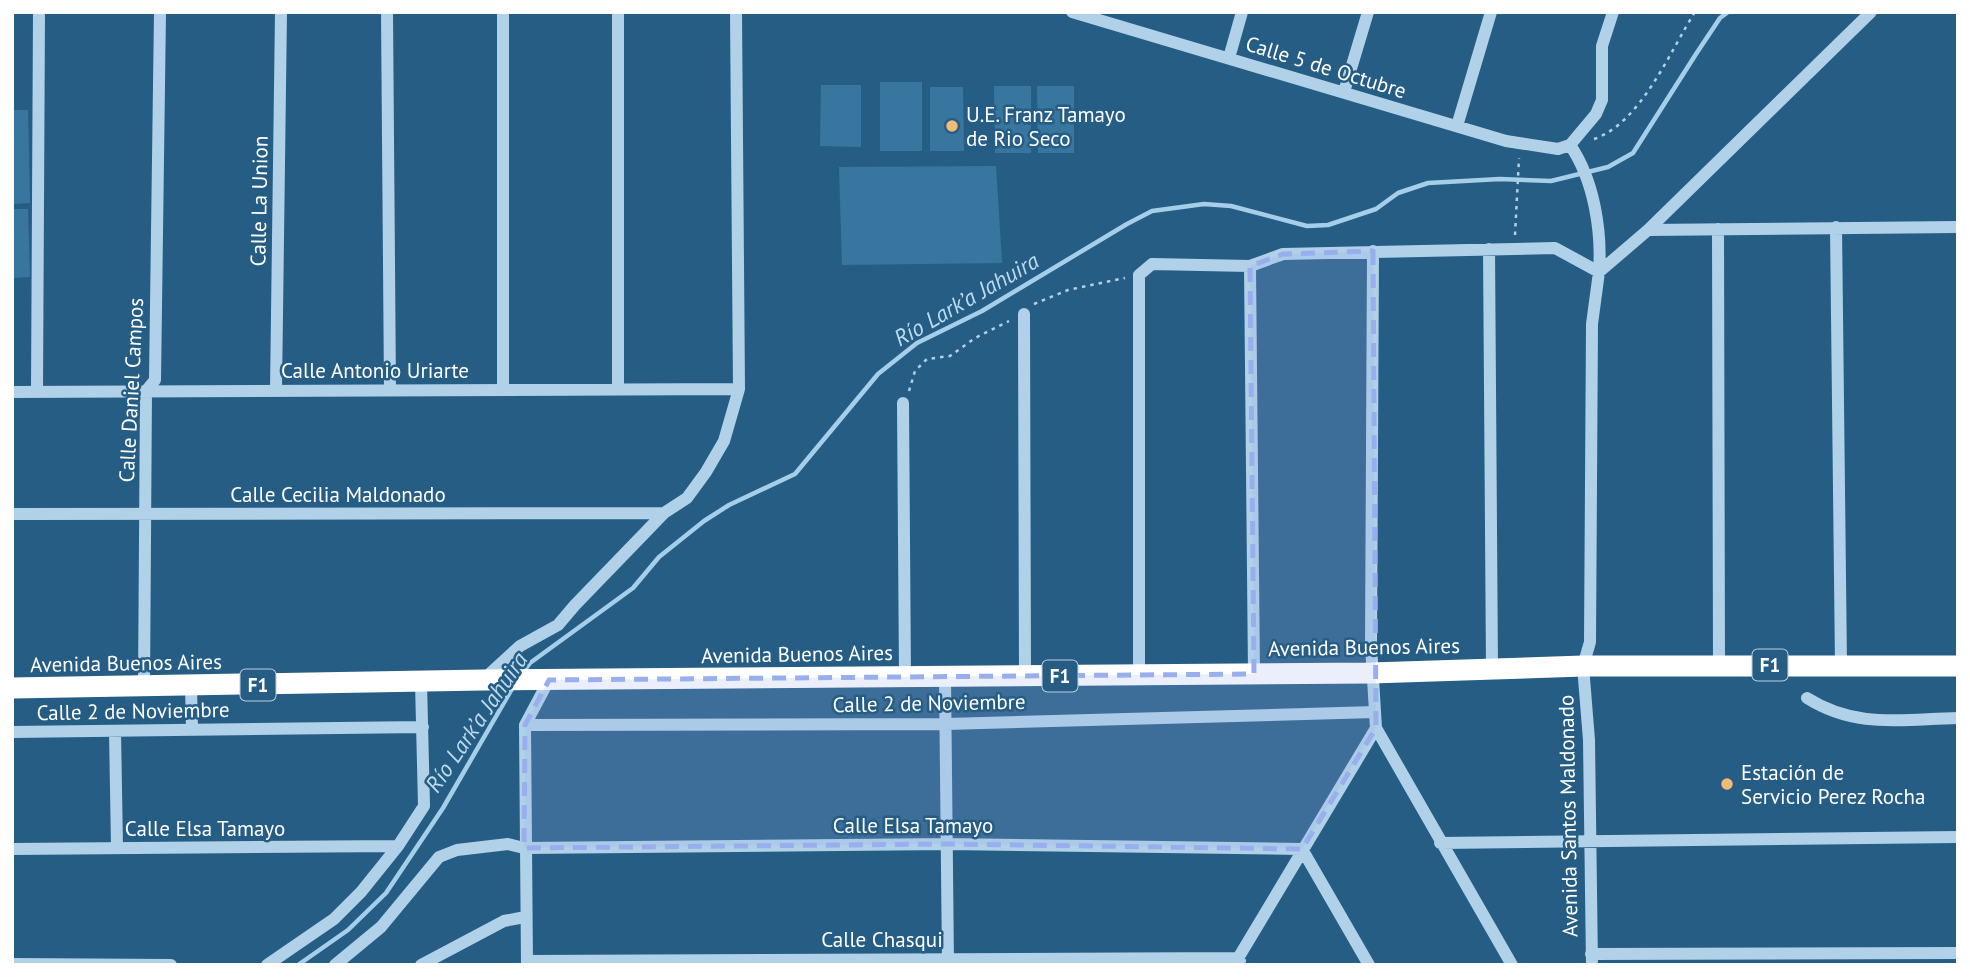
<svg xmlns="http://www.w3.org/2000/svg" width="1970" height="977" font-family="'PT Sans',sans-serif">
	<style>
		.green { fill: #3876a0 }
		.lines { fill: none; stroke-linecap: round; stroke-linejoin: round }
		.stream { stroke: #a5cee8; stroke-width: 4.5 }
		.path { stroke: #b0d1e8; stroke-width: 2.5; stroke-dasharray: 3.5 5; stroke-linecap: butt }
		.minor { stroke: #b0d1e8; stroke-width: 12 }
		.highway { stroke: #fff; stroke-width: 21 }
		.marked { fill: #99afed; fill-opacity: 0.2; stroke: #99afed; stroke-width: 5; stroke-dasharray: 14 9; stroke-linejoin: round }
		.poi-dot { fill: #f1bb75; stroke: #265d85; stroke-width: 2.5 }
		.labels { text-anchor: middle; dominant-baseline: central; stroke-width: 5; stroke-linejoin: round; paint-order: stroke }
		.shield { fill: #265d85; stroke: #beceda; stroke-width: 2 }
		.shield-label { font-size: 19px; font-weight: bold; fill: #fff }
		.street-label { font-size: 21px; fill: #fff; stroke: #265d85 }
		.poi-label { font-size: 21px; fill: #fff; stroke: #265d85; text-anchor: start }
		.water-label { font-size: 23px; font-style: italic; fill: #bcdbef; stroke: #265d85 }
	</style>
	<rect width="100%" height="100%" fill="#265d85"/>
	<path class="green" d="M880 82H922V151H880Z
		M821 85H861V147L820 146Z
		M994 86H1031V153H995Z
		M1037 86H1074V153H1038Z
		M930 87H963L964 151H930Z
		M12 110H28L30 203 12 204Z
		M996 166 1002 263 842 265 839 167Z
		M12 209H28L30 277 12 278Z"/>
	<g class="lines">
		<path class="stream" d="M524 671 530 663 633 588 659 557 704 521 729 505 795 474 878 374 917 343 982 311 1127 224 1152 211 1204 204 1231 206 1307 226 1328 225 1376 209 1398 193 1428 183 1500 179 1551 181 1608 167 1633 153 1696 54 1720 18 1728 12
			M298 965 348 930 386 893 443 808 513 687"/>
		<path class="path" d="M1594 139C1641 123 1670 51 1695 12
			M1515 235 1519 158
			M1034 304 1068 290 1125 278
			M909 391 915 371 927 359 950 356 975 338 1009 321"/>
		<path class="minor" d="M387 12 390 390
			M503 12V388
			M1072 12 1506 141 1558 149 1570 145
			M1229 58 1242 12
			M1344 92 1368 12
			M1457 126 1491 12
			M1570 145 1596 114 1602 100V46L1613 12
			M1836 227 1841 665
			M1718 229 1719 666
			M1648 230 1958 227
			M1489 249 1492 669
			M1250 266 1254 674
			M1024 314 1025 677
			M618 388V12
			M276 390 281 12
			M12 392 739 389
			M37 392 39 12
			M903 403 905 677
			M12 514 664 513
			M1139 675V275L1152 264 1250 266 1283 254 1555 248 1599 272C1602 231 1594 180 1570 145
			M945 678 948 964
			M484 679 520 646 558 625 575 605 664 513 687 498 706 472 724 441 739 389 736 12
			M144 687 146 391 155 380 160 12
			M191 687 192 728
			M1807 698C1856 729 1902 719 1958 718
			M525 725 946 724 1375 712
			M1376 728 1512 965
			M115 731 117 847
			M12 732 423 727
			M1440 843 1958 837
			M12 849 398 846
			M1591 954 1958 953
			M527 961 1238 958 1240 961
			M12 964 171 965
			M267 965 334 919 361 892 398 846 424 806 421 682
			M335 965 381 927 439 857 457 850 508 844 524 848 948 844 1302 849 1369 965
			M421 965 504 921 525 917
			M527 965 525 725 549 680
			M1234 965 1376 728 1371 646 1373 251
			M1592 965 1589 740 1583 666 1590 642 1592 324 1599 272 1648 230 1871 12"/>
		<path class="highway" d="M12 688 483 680 1371 673 1583 666H1958"/>
	</g>
	<path class="marked" d="M1373 251 1376 728 1302 849 948 844 524 848 525 725 549 680 1254 674 1250 266 1283 254Z"/>
	<g class="poi-dot">
		<circle cx="952" cy="126" r="7"/>
		<circle cx="1727" cy="784" r="7"/>
	</g>
	<g class="labels">
		<g class="shield">
			<rect x="1752.5" y="649.5" width="35" height="31" rx="5"/>
			<rect x="1042.5" y="660.5" width="35" height="31" rx="5"/>
			<rect x="240.5" y="669.5" width="35" height="31" rx="5"/>
		</g>
		<g class="shield-label">
			<text x="1770" y="665">F1</text>
			<text x="1060" y="676">F1</text>
			<text x="258" y="685">F1</text>
		</g>
		<g class="street-label">
			<text transform="translate(1326 67) rotate(17)">Calle 5 de Octubre</text>
			<text transform="translate(259 201) rotate(-89)">Calle La Union</text>
			<text x="375" y="370">Calle Antonio Uriarte</text>
			<text transform="translate(131 390) rotate(-87)">Calle Daniel Campos</text>
			<text x="338" y="494">Calle Cecilia Maldonado</text>
			<text transform="translate(1364 647) rotate(-1)">Avenida Buenos Aires</text>
			<text transform="translate(797 654) rotate(-1)">Avenida Buenos Aires</text>
			<text transform="translate(126 663) rotate(-1)">Avenida Buenos Aires</text>
			<text transform="translate(929 703) rotate(-1)">Calle 2 de Noviembre</text>
			<text transform="translate(133 711) rotate(-1)">Calle 2 de Noviembre</text>
			<text transform="translate(1568 816) rotate(-91)">Avenida Santos Maldonado</text>
			<text x="913" y="825">Calle Elsa Tamayo</text>
			<text x="205" y="828">Calle Elsa Tamayo</text>
			<text x="882" y="939">Calle Chasqui</text>
		</g>
		<g class="poi-label">
			<text x="966" y="114">U.E. Franz Tamayo<tspan x="966" dy="24">de Rio Seco</tspan></text>
			<text x="1741" y="772">Estación de<tspan x="1741" dy="24">Servicio Perez Rocha</tspan></text>
		</g>
		<g class="water-label">
			<text transform="translate(966 299) rotate(-30)">Río Lark’a Jahuira</text>
			<text transform="translate(476 722) rotate(-56)">Río Lark’a Jahuira</text>
		</g>
	</g>
	<rect width="1970" height="977" fill="none" stroke="#ffffff" stroke-width="28"/>
</svg>
